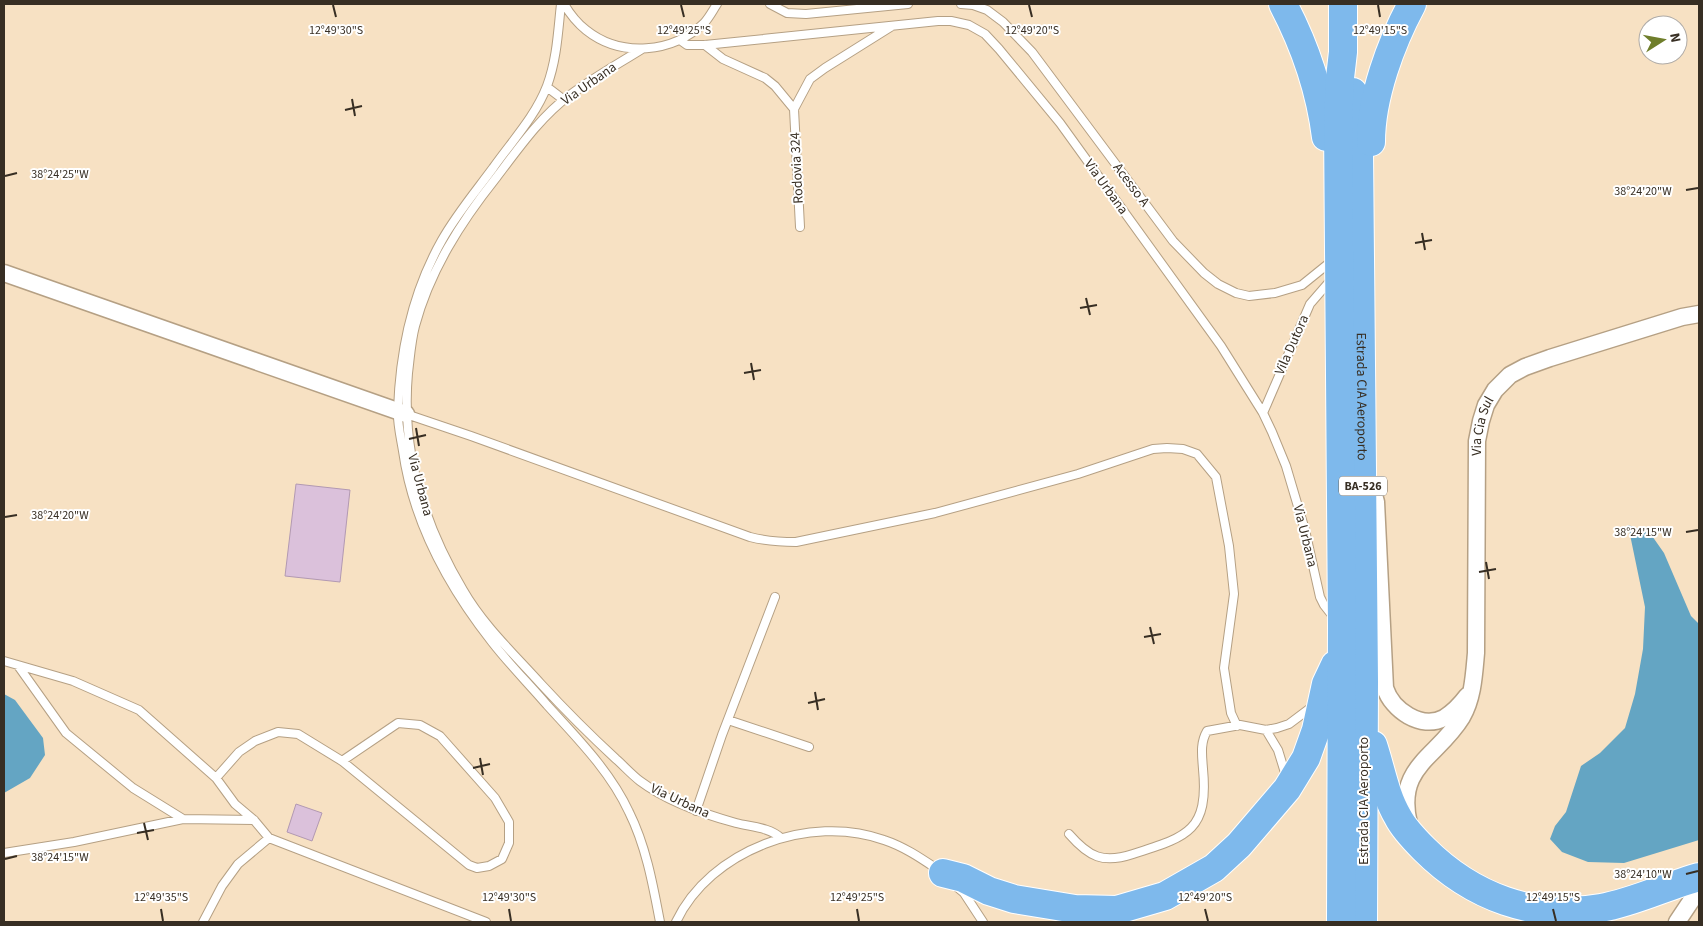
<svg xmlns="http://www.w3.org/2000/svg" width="1703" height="926" font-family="'Source Sans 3',sans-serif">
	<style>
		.water { fill: #64a5c3 }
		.building { fill: #dbc1db; stroke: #b299b2 }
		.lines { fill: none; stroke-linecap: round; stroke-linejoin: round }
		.lane-casing { stroke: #b5a084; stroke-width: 10 }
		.street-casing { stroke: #b5a084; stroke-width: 19 }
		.highway-casing { stroke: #fff; stroke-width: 30 }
		.lane { stroke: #fff; stroke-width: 8 }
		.street { stroke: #fff; stroke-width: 16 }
		.highway { stroke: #7eb9ec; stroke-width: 28 }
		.ticks { fill: none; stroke: #372e23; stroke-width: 2 }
		.labels { text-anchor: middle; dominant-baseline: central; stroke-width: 4; stroke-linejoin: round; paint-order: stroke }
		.shield { fill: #fff; stroke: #736d65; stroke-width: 1 }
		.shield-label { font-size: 12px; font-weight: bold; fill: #372e23 }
		.street-label { font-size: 14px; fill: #372e23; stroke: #fff }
		.ticks-label { font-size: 12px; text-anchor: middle; fill: #372e23; stroke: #fff; stroke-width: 4; stroke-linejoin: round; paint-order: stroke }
	</style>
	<rect width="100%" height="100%" fill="#f7e1c3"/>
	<path class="water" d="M1628 525 1650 533 1664 553 1691 616 1699 624V840L1624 863 1588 862 1562 852 1550 839 1555 826 1566 812 1581 766 1600 753 1625 728 1635 694 1643 649 1645 607Z
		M4 694 15 700 43 738 45 755 30 778 4 793Z"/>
	<path class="building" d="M296 484 350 490 340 582 285 576Z
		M296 804 322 813 312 841 287 832Z"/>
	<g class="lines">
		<defs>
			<path id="lane" d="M561 4C558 31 557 59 547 86 535 117 512 141 493 168 476 191 456 215 442 240 413 291 400 351 398 410 397 423 401 438 403 451 413 522 448 586 492 642 509 664 529 684 547 705 577 738 610 771 629 812 646 846 653 885 660 922
				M564 4C570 14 577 23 586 30 621 58 673 53 704 23 709 18 713 10 717 4
				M770 4 787 13 806 14 908 4
				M961 4 973 5 987 10 1003 22 1032 52 1173 241 1204 273 1218 284 1236 293 1249 296 1275 293 1302 285 1328 264
				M680 40 687 45H705L938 21H951L969 25 985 34 999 49 1060 123 1221 346 1263 413 1272 432 1286 466 1305 530 1320 597 1324 605 1335 619
				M705 45 723 59 765 78 775 86 794 109
				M642 49C618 64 593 78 570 95 541 116 518 149 496 178 461 222 430 270 415 326 411 341 410 357 408 373 401 451 423 523 463 590 483 625 514 654 541 684 565 710 590 735 616 759 624 766 631 774 640 781 668 802 703 814 736 823 751 827 769 827 781 838
				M547 87 564 100
				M800 227 794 109 810 79 825 68 892 26
				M1263 413 1310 304 1330 281
				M406 414 471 436 750 537C766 541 780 542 796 542L935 513 1078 474 1153 449 1167 448 1183 449 1197 454 1216 477 1229 546 1234 594 1224 668 1231 713 1237 726
				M4 661 73 681 139 710 216 778 235 804 254 820 269 838 486 922
				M19 667 66 733 133 788 183 819
				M728 720 809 747
				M1266 730 1278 750 1286 776
				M216 778 239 752 255 741 278 732 298 734 342 761 469 865 477 868 489 866 502 859 509 843V822L495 798 440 736 420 725 398 723 342 761
				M696 811 722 735 775 597
				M1069 834C1089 857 1103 864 1133 854 1186 837 1209 832 1203 769 1202 755 1200 743 1207 731L1240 725 1266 730 1277 728 1289 724 1313 706
				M4 853 74 842 183 819 254 820
				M958 888 964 893 983 922
				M203 922 222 886 238 864 269 838
				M676 922C710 850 810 813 884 840 905 847 922 859 940 871"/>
			<g id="street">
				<path d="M4 273 406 414"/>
				<path d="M1373 491 1376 502 1385 688C1392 710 1421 730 1444 718 1452 713 1461 704 1467 696"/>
				<path id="s1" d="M1409 824C1395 766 1437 758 1462 717 1473 698 1474 675 1476 653L1477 441 1481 421 1486 405 1495 390 1510 375 1525 367 1550 358 1682 317 1699 314"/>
				<path d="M1677 922 1693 898 1699 892"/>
			</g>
			<g id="highway">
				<path d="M1283 4C1305 46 1320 89 1326 137"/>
				<path id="s2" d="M1353 92 1356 104 1359 153 1364 682 1363 922"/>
				<path d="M1371 142C1371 97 1391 43 1412 4"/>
				<path d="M1373 745C1381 769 1385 795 1398 817 1404 829 1415 840 1424 849 1472 897 1534 920 1601 908 1635 902 1666 886 1699 877"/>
				<path d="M943 873 963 878 989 891 1014 899 1075 909 1117 910 1165 896 1214 868 1239 845 1287 789 1306 758 1316 730 1326 684 1335 665"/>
				<path d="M1341 922 1342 626 1338 123 1340 78 1343 52V4"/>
			</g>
		</defs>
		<use href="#lane" class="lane-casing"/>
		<use href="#street" class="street-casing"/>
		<use href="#highway" class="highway-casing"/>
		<use href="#lane" class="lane"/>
		<use href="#street" class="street"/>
		<use href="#highway" class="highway"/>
	</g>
	<path class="ticks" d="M333 5 336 17M681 5 684 17M1029 5 1032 17M1378 5 1380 17M352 99 355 116M345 110 362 106M5 176 17 173M1686 190 1698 188M1422 233 1425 250M1415 243 1432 240M1086 298 1090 315M1080 308 1097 305M751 363 754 380M744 373 761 370M416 428 419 446M409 439 426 435M5 517 17 515M1686 532 1698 530M1486 562 1489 579M1479 572 1496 569M1150 627 1154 644M1144 637 1161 634M815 692 818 710M808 703 825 699M480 758 483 775M473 768 490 764M144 823 148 840M137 833 154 830M5 859 17 856M1686 874 1698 871M161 909 163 921M509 909 511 921M857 909 859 921M1205 909 1208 921M1553 909 1556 921"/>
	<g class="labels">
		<rect class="shield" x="1339" y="476.5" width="48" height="19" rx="4"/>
		<g class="shield-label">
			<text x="1363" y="486">BA-526</text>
		</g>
		<g class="street-label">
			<text transform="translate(589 84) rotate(-35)">Via Urbana</text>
			<text transform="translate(797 168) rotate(-93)">Rodovia 324</text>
			<text transform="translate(1131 185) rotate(53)">Acesso A</text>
			<text transform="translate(1106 187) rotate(54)">Via Urbana</text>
			<text transform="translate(1292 345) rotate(-66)">Vila Dutora</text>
			<text stroke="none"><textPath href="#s2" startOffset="305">Estrada CIA Aeroporto</textPath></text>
			<text stroke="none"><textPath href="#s1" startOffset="420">Via Cia Sul</textPath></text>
			<text transform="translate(420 485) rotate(75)">Via Urbana</text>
			<text transform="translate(1305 536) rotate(76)">Via Urbana</text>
			<text transform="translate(680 801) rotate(25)">Via Urbana</text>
			<text transform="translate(1364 801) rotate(-90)">Estrada CIA Aeroporto</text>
		</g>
	</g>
	<g class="ticks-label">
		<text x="336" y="34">12°49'30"S</text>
		<text x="684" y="34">12°49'25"S</text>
		<text x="1032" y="34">12°49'20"S</text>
		<text x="1380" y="34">12°49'15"S</text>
		<text x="60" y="178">38°24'25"W</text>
		<text x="1643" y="195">38°24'20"W</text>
		<text x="60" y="519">38°24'20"W</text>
		<text x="1643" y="536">38°24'15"W</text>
		<text x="60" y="861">38°24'15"W</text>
		<text x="1643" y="878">38°24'10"W</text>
		<text x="161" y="901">12°49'35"S</text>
		<text x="509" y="901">12°49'30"S</text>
		<text x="857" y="901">12°49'25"S</text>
		<text x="1205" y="901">12°49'20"S</text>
		<text x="1553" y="901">12°49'15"S</text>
	</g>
	<rect width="1703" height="926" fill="none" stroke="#372e23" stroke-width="10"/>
	<g transform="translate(1663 40) rotate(79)"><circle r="24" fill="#ffffff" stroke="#afaba7"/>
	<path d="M0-4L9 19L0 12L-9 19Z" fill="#6f7e2b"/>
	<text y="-8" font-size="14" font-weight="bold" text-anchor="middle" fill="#372e23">N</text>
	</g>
</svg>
